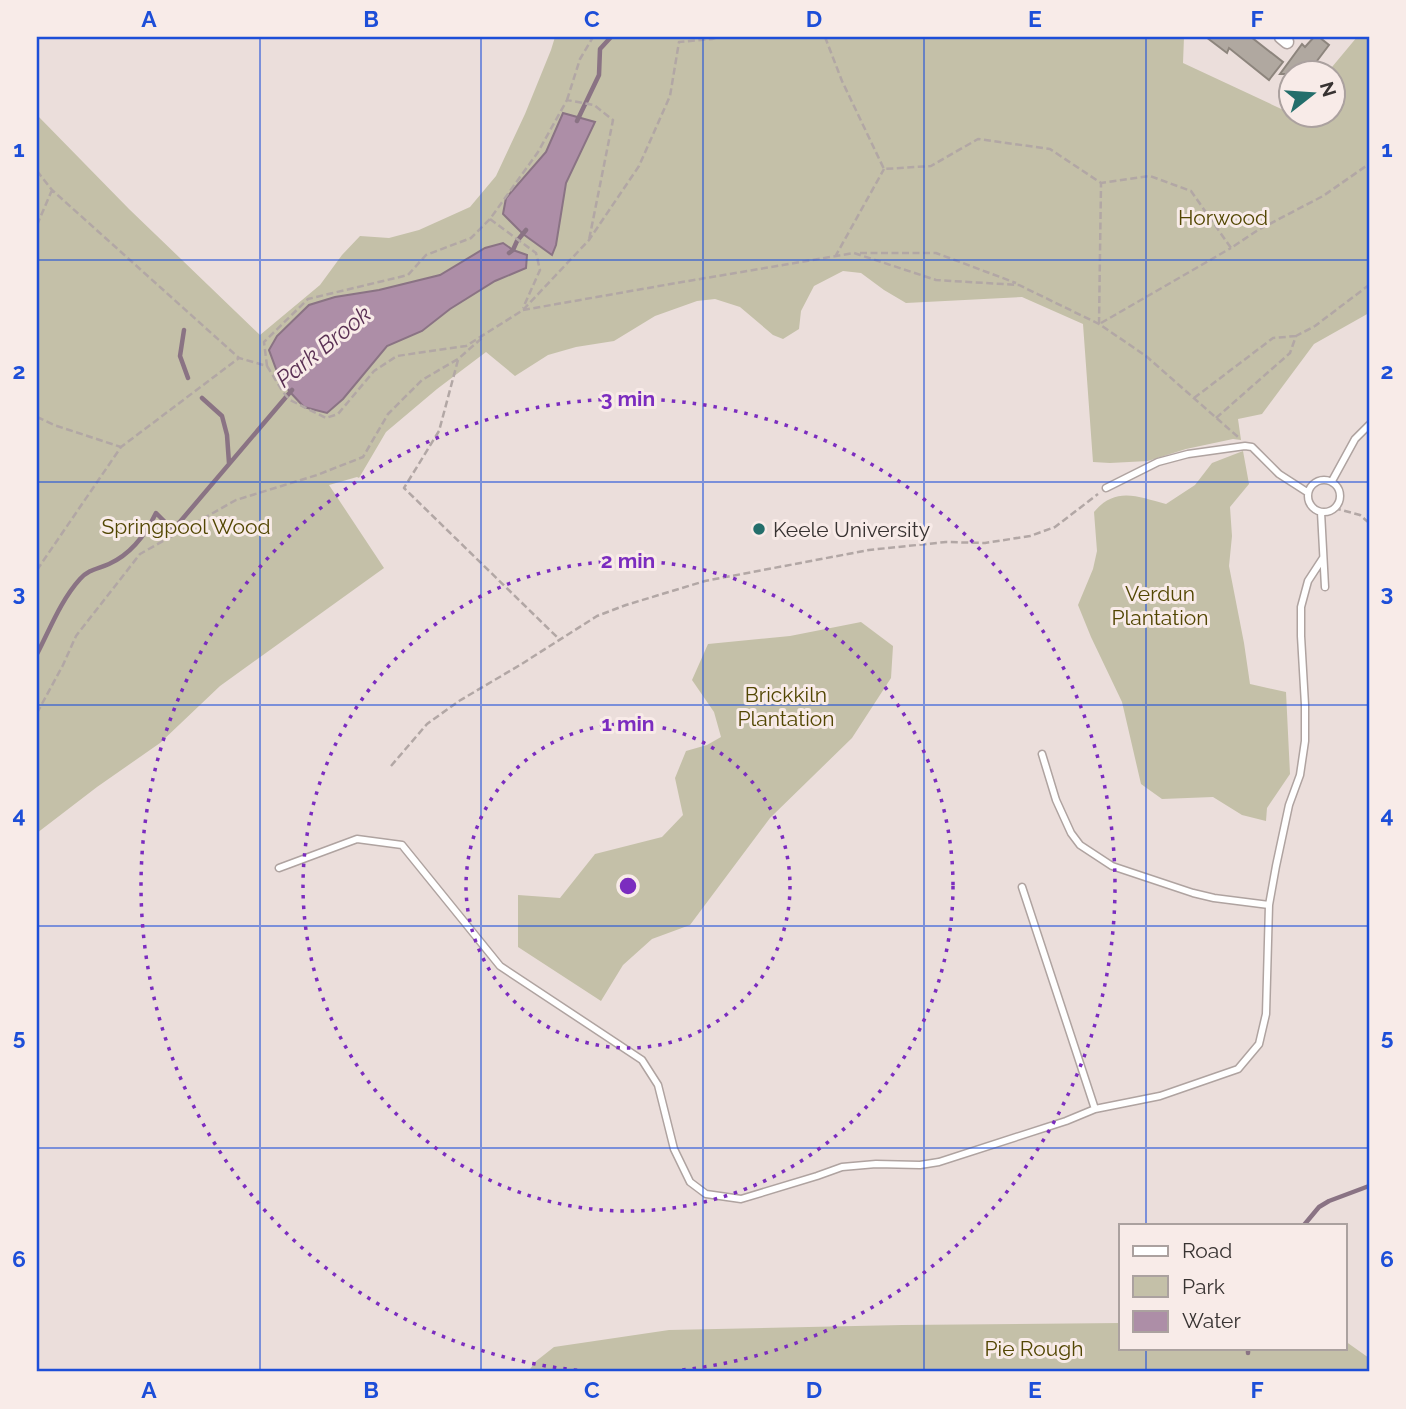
<svg xmlns="http://www.w3.org/2000/svg" width="1406" height="1409" font-family="Raleway,sans-serif">
	<style>
		.green { fill: #c4c0a8; fill-rule: evenodd }
		.water { fill: #ad8ea7; stroke: #8a7384; stroke-width: 2 }
		.lines { fill: none; stroke-linecap: round; stroke-linejoin: round }
		.stream { stroke: #8a7384; stroke-width: 4.5 }
		.building { fill: #b0a8a0; stroke: #8d857d; stroke-width: 2 }
		.lane-casing { stroke: #afa3a0; stroke-width: 9 }
		.street-casing { stroke: #afa3a0; stroke-width: 15 }
		.path { stroke: #b2a7a5; stroke-width: 2.5; stroke-dasharray: 7 3.5; stroke-linecap: butt }
		.lane { stroke: #fff; stroke-width: 6 }
		.street { stroke: #fff; stroke-width: 12 }
		.grid { fill: none; stroke: #1d4ed8; stroke-width: 2; stroke-opacity: 0.55 }
		.ring { fill: none; stroke: #7b2cbf; stroke-width: 3.5; stroke-dasharray: 3.5 7 }
		.poi-dot { fill: #236e6b; stroke: #f8ebe8; stroke-width: 2.5 }
		.labels { text-anchor: middle; dominant-baseline: central; stroke-width: 6; stroke-linejoin: round; paint-order: stroke }
		.park-label { font-size: 21px; fill: #524602; stroke: #f8ebe8 }
		.poi-label { font-size: 21px; fill: #383332; stroke: #f8ebe8; text-anchor: start }
		.water-label { font-size: 23px; font-style: italic; fill: #5a3054; stroke: #f8ebe8 }
		.centre { fill: #7b2cbf; stroke: #f8ebe8; stroke-width: 3.5 }
		.ring-label { font-size: 21px; text-anchor: middle; font-weight: bold; fill: #7b2cbf; stroke: #f8ebe8; stroke-width: 6; stroke-linejoin: round; paint-order: stroke }
		.neatline { fill: none; stroke: #1d4ed8; stroke-width: 2.5 }
		.grid-label { font-size: 23px; text-anchor: middle; font-weight: bold; fill: #1d4ed8 }
	</style>
	<rect width="100%" height="100%" fill="#ebdedb"/>
	<path class="green" d="M555 37H1184L1183 63 1290 113V116H1332V74L1327 73 1357 37H1369V313L1314 344 1262 414 1238 419 1241 440 1233 439 1186 449 1148 461 1110 463 1093 462 1083 324 1022 297 906 303 884 290 861 273 843 271 814 286 801 311 799 329 783 339 773 335 740 307 715 299 697 301 655 316 614 341 576 347 548 355 515 376 486 352 437 389 386 432 359 478 357 477 329 485 384 568 220 686 160 743 97 787 37 833V115L129 209 260 335 320 285 342 255 360 236 389 238 419 230 470 207 496 176 525 114 551 50ZM594 122 566 183 556 245 552 255 506 198 546 152ZM485 248 526 268 495 281 450 309 422 331 387 346 343 399 327 413 304 407 290 392 279 377 335 297 379 290 440 275Z
		M1243 451 1249 484 1230 507 1232 536 1229 566 1244 643 1250 684 1286 692 1290 774 1267 808 1266 821 1242 815 1213 797 1162 799 1141 784 1122 702 1091 637 1078 605 1093 569 1097 551 1094 512C1116 486 1138 497 1166 504L1195 485 1212 463Z
		M861 622 893 646 891 678 852 738 770 818 690 925 652 939 623 965 601 1001 518 947V895L560 898 595 854 662 837 683 815 675 778 686 751 707 745 721 737 714 712 692 680 708 644 790 636Z
		M1121 1323V1348H1345V1341L1369 1358V1372H528L535 1362 554 1347 669 1330 902 1325Z"/>
	<path class="water" d="M563 113 595 122 566 183 556 245 552 255 523 234 503 214 506 198 546 152Z
		M503 243 513 250 527 255 526 268 495 281 450 309 422 331 387 346 343 399 327 413 304 407 290 392 279 377 269 350 277 336 309 305 335 297 379 290 440 275 485 248Z"/>
	<g class="lines">
		<path class="stream" d="M577 121 599 75 600 49 611 37
			M509 253 513 250 517 241 526 230
			M184 330 180 356 188 378
			M202 398 222 416 227 435 229 463
			M37 654C50 629 61 600 80 579 89 569 98 569 109 564 131 554 146 534 156 513L173 530 292 390
			M1304 1225 1319 1207 1329 1201 1369 1186
			M1248 1348V1353"/>
	</g>
	<path class="building" d="M1206 37H1251L1283 62 1269 80 1229 48 1227 53Z
		M1314 37H1319L1329 45 1307 74H1280L1302 44 1305 47Z"/>
	<g class="lines">
		<defs>
			<path id="lane" d="M1308 496a16 16 0 1 1 32 0a16 16 0 1 1-32 0Z
				M1332 481 1355 439 1369 425
				M1106 488 1158 462 1188 454 1245 446 1252 447 1279 474 1307 492
				M1321 512 1325 587
				M1042 754 1056 800 1071 833 1080 845 1112 866 1193 893 1214 898 1269 905 1276 866 1289 805 1300 775 1305 741V705L1301 636V607L1308 581 1323 558
				M279 868 357 839 402 845 500 966 642 1060 658 1085 674 1149 690 1182 706 1194 741 1199 817 1176 842 1167 876 1164 920 1165 939 1162 1066 1121 1095 1109
				M1022 887 1095 1109 1160 1096 1238 1069 1259 1044 1266 1014 1269 905"/>
			<path id="street" d="M1281 37 1287 42"/>
		</defs>
		<use href="#lane" class="lane-casing"/>
		<use href="#street" class="street-casing"/>
		<path class="path" d="M825 37 842 81 884 169 931 166 978 139 1050 149 1101 183 1150 176 1191 191 1231 248 1258 230 1323 196 1369 164
			M567 100 580 59 593 37
			M37 171 52 190 239 358
			M490 219 536 253 540 270 523 308
			M37 225 52 190
			M860 253H936L1016 283
			M835 257 884 169
			M523 310 682 282 854 253 936 280 1019 285 1099 324 1146 356 1238 437
			M1101 323 1231 248
			M1099 324 1101 184
			M458 360 439 431 404 488 559 639
			M267 366 283 392 290 400 326 418 338 414 374 371 397 356 466 346 523 310 589 240 639 166 670 96 679 42 712 39 718 37
			M1194 398 1273 338 1296 336
			M37 417 54 425 121 447
			M1216 418 1290 353 1296 336 1315 326 1369 285
			M1334 508 1360 515 1369 523
			M37 570 121 447 239 358 267 366 264 342 308 299 408 275 426 255 471 238 490 219 538 152 567 100 594 105 613 120 589 240
			M37 713 63 665 76 636 140 554 236 500 317 475 363 457 388 414 422 380 458 359 482 338
			M391 766 427 724 459 701 520 665 597 616 626 605 705 581 869 550 946 542 985 543 1030 536 1055 527 1098 494"/>
		<use href="#lane" class="lane"/>
		<use href="#street" class="street"/>
	</g>
	<path class="grid" d="M260 37V1372M481 37V1372M703 37V1372M924 37V1372M1146 37V1225M37 260H1369M37 482H1369M37 705H1369M37 926H1369M37 1148H1369M1146 1348V1372"/>
	<g class="ring">
		<circle cx="628" cy="886" r="162"/>
		<circle cx="628" cy="886" r="325"/>
		<path d="M598 1372A487 487 0 1 1 658 1372"/>
	</g>
	<circle class="poi-dot" cx="759" cy="529" r="7"/>
	<g class="labels">
		<g class="park-label">
			<text x="1223" y="217">Horwood</text>
			<text x="186" y="526">Springpool Wood</text>
			<text x="1160" y="593">Verdun<tspan x="1160" dy="24">Plantation</tspan></text>
			<text x="786" y="694">Brickkiln<tspan x="786" dy="24">Plantation</tspan></text>
			<text x="1034" y="1348">Pie Rough</text>
		</g>
		<g class="poi-label">
			<text x="773" y="529">Keele University</text>
		</g>
		<g class="water-label">
			<text transform="translate(323 346) rotate(-39)">Park Brook</text>
		</g>
	</g>
	<circle cx="628" cy="886" r="10" class="centre"/>
	<g class="ring-label">
		<text x="628" y="406">3 min</text>
		<text x="628" y="568">2 min</text>
		<text x="628" y="731">1 min</text>
	</g>
	<rect width="1406" height="1409" fill="none" stroke="#f8ebe8" stroke-width="77"/>
	<rect x="1119" y="1224" width="228" height="126" fill="#f8ebe8" stroke="#aba19f" stroke-width="2"/>
	<rect x="1133" y="1246" width="35" height="10" fill="#ffffff" stroke="#aba19f" stroke-width="2"/>
	<text x="1182" y="1258" font-size="21" fill="#383332">Road</text>
	<rect x="1133" y="1276" width="35" height="21" fill="#c4c0a8" stroke="#aba19f" stroke-width="2"/>
	<text x="1182" y="1294" font-size="21" fill="#383332">Park</text>
	<rect x="1133" y="1311" width="35" height="21" fill="#ad8ea7" stroke="#aba19f" stroke-width="2"/>
	<text x="1182" y="1328" font-size="21" fill="#383332">Water</text>
	<g transform="translate(1312 94) rotate(73)"><circle r="33" fill="#f8ebe8" stroke="#aba19f" stroke-width="2"/>
	<path d="M0-5L12 26L0 18L-12 26Z" fill="#236e6b"/>
	<text y="-10" font-size="19" font-weight="bold" text-anchor="middle" fill="#383332">N</text>
	</g>
	<rect x="38" y="38" width="1330" height="1332" class="neatline"/>
	<g class="grid-label">
		<text x="149" y="27">A</text>
		<text x="371" y="27">B</text>
		<text x="592" y="27">C</text>
		<text x="814" y="27">D</text>
		<text x="1035" y="27">E</text>
		<text x="1257" y="27">F</text>
		<text x="19" y="157">1</text>
		<text x="1387" y="157">1</text>
		<text x="19" y="379">2</text>
		<text x="1387" y="379">2</text>
		<text x="19" y="601">3</text>
		<text x="1387" y="601">3</text>
		<text x="19" y="823">4</text>
		<text x="1387" y="823">4</text>
		<text x="19" y="1045">5</text>
		<text x="1387" y="1045">5</text>
		<text x="19" y="1267">6</text>
		<text x="1387" y="1267">6</text>
		<text x="149" y="1398">A</text>
		<text x="371" y="1398">B</text>
		<text x="592" y="1398">C</text>
		<text x="814" y="1398">D</text>
		<text x="1035" y="1398">E</text>
		<text x="1257" y="1398">F</text>
	</g>
</svg>
